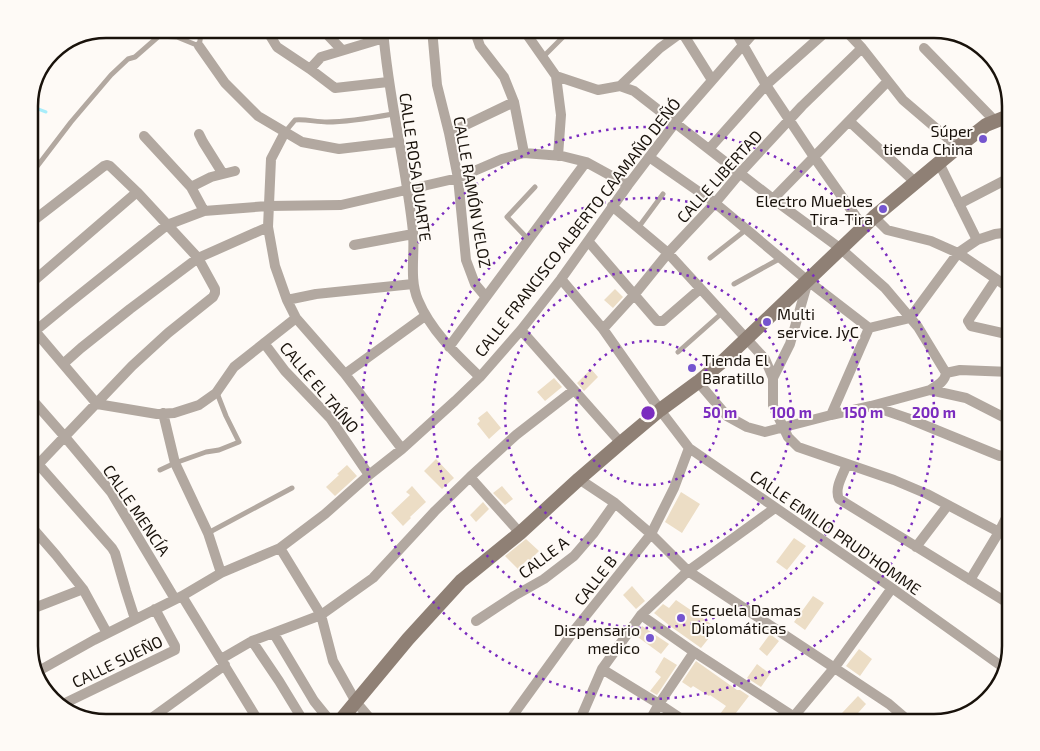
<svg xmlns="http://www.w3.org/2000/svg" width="1040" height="751" font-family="'Exo 2',sans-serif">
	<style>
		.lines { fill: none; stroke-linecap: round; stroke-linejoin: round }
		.stream { stroke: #a8edfa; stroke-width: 3 }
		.building { fill: #ecddc5 }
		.service { stroke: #b2a8a0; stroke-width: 5 }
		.minor { stroke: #b2a8a0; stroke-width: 10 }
		.secondary { stroke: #8f8075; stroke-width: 14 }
		.ring { fill: none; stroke: #7b2cbf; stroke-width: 2.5; stroke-dasharray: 2.5 5 }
		.poi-dot { fill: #7555cf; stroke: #fefaf6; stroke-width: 2 }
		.labels { text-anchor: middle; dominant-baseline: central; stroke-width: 4; stroke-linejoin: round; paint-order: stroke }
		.poi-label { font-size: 16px; fill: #19120b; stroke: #fefaf6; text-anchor: end }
		.street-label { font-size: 16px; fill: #19120b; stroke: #fefaf6 }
		.rim { fill: none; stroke: #19120b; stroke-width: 2.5 }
		.centre { fill: #7b2cbf; stroke: #fefaf6; stroke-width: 2.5 }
		.ring-label { font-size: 15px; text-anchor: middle; font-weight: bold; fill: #7b2cbf; stroke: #fefaf6; stroke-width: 4; stroke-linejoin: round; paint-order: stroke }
	</style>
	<rect width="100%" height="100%" fill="#fefaf6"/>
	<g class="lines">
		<path class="stream" d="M29 104 33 107 46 112"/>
	</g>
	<path class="building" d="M615 289 623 297 613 308 604 300Z
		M591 369 598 377 584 391 577 383Z
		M554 378 562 387 545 401 537 392Z
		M487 411 501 428 489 439 477 424 480 421 478 418Z
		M436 459 454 478 442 489 424 471Z
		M347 465 357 476 335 496 326 487 339 475 337 474Z
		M412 486 426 502 410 517 411 518 403 526 391 513 410 495 406 492Z
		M502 486 513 499 505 505 493 493Z
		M681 492 700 504 682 533 665 522Z
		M483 502 489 509 476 522 470 515Z
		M794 538 806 546 787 570 776 562Z
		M526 539 539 551 530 560 528 559 518 569 505 556Z
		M632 586 645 601 636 609 623 595Z
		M813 596 824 603 805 630 794 622Z
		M676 600 717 628 701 648 670 626 654 613 663 604 669 608Z
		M642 626 669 644 661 654 635 635Z
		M770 634 779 641 767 656 759 649Z
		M859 649 872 659 860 676 846 666Z
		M664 657 677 665 657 695 650 691 661 677 655 672Z
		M696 661 737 690H740L749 696 729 722H714L726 706 710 695 709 696 693 686 691 688 682 682Z
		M757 664 770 674 761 687 747 678Z
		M858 696 866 704 851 721 842 713Z"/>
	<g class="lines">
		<path class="service" d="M542 58 571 29
			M285 132 295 120C306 119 316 122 327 122 349 122 371 118 393 114
			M29 177 71 122 111 75 128 59 135 57 159 36 177 37 199 46 202 29
			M638 228 663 194
			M528 239 507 217 535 187
			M710 258 747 229
			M734 284 781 258
			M678 352 722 313
			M160 470 175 463 206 452 219 450 239 442 226 416 217 393
			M208 533 292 488"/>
		<path class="minor" d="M266 29 277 47 310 69 335 88 388 82
			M322 29 342 50
			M383 29C388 98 406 164 413 232 415 255 409 279 418 300 431 331 456 354 480 377
			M432 29 437 85 449 133 458 178 466 260 475 284 486 297
			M474 29 480 46 504 77 514 102 524 153
			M523 29 556 76 561 115 558 156
			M680 29 712 80
			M734 29 766 85 814 157 864 228
			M844 29 862 48 903 100 958 147
			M199 46 225 83 258 116 302 142 339 149 398 142
			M924 48 995 121
			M310 69 321 57 384 38
			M556 76 598 90 620 86 634 91 773 199 841 249 885 288 918 327 946 373 960 370 1011 372
			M620 86 660 48 682 32
			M849 121 915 182
			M285 132 271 159 268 227 275 266 287 300 296 318 345 374 402 449
			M449 133 514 102
			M199 134 203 142 223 174
			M144 136 191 187 204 211
			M709 149 766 85 829 29
			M649 157 715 203 808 281 869 328
			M939 163 977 240
			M191 187 211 177 235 171
			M773 199 888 81
			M959 204 1011 177
			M612 206 668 253 765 359 773 378V406L788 437 798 447 894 480 927 494 999 532 1011 536
			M874 217 887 230 931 241 958 253 1011 289
			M588 241 657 321H663L700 289
			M354 245 413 234
			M561 279 603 329 660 410 689 448 892 588 1004 668
			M996 279 968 321 971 326 1011 335
			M29 285 137 192
			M287 300 316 294 413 284
			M29 324 97 404 157 414 174 413 199 405 216 393 234 367 296 318
			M603 329 634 295 668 253 715 203 740 173 802 106 862 48
			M521 330 621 443
			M29 336 68 304 167 225 204 211 268 206 341 205 458 178 502 159 524 153 562 156 586 162 628 185
			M264 343 285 371 330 418 369 475
			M449 347 586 162
			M63 364 81 348 130 309 198 258 268 227
			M345 374 425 316
			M773 378 790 344 808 281
			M698 382 727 416 747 427 765 432 831 415 871 406 930 390 966 398 1011 421
			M930 390C936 386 945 382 946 373
			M29 396 65 437 111 492 175 599
			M872 406 907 418 1000 456 1011 454
			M163 413 175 463 208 533 221 573
			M831 415 869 328 910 318 958 253 977 240 995 234 1011 232
			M38 464 112 548 115 553 126 591 135 619
			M847 464C843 475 834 488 839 499L1011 605
			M29 474 132 366 168 333 213 297 215 293V289L198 258 137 192 110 166 107 165 104 166 29 224
			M470 477 520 533
			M579 479 615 503 651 534 688 571 889 704 910 722
			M29 524 56 555 83 589 107 633
			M916 547 948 505
			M280 548 321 615 333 661 356 702 373 722
			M970 580 999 532 1011 508
			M182 596 259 722
			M29 610 83 589
			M641 615 694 652 802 722
			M476 621 514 596 544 579 574 556 593 534 615 503
			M274 634 314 701 331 722
			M252 641 279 681 304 722
			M221 659 252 641 321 615 373 578 435 511 470 477 516 435 574 390
			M602 669 659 704 686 722
			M35 673 94 640 182 596 221 573 280 548 325 514 369 475 402 449 455 401 480 377 521 330 561 279 628 185 675 123 757 29
			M986 700 997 687
			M59 706 175 650V646L155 609
			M790 721 835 667 892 588
			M146 722 225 665
			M202 722 206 718
			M508 722 576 628 651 534 674 488 689 448
			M579 722 602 669 641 615 688 571 775 508
			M649 722 659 704 694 652"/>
		<path class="secondary" d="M339 722 408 639 461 581 520 533 579 479 623 441 660 410 698 382 723 361 874 217 958 147 986 125 1011 115"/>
	</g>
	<g class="ring">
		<circle cx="648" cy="413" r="72"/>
		<circle cx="648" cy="413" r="143"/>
		<circle cx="648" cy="413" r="215"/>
		<circle cx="648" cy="413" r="286"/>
	</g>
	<g class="poi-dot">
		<circle cx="983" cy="139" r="5"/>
		<circle cx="883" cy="209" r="5"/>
		<circle cx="767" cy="322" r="5"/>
		<circle cx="692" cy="368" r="5"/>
		<circle cx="681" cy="618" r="5"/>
		<circle cx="650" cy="638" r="5"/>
	</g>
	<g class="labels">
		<g class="poi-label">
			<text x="973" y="130">Súper<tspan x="973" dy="18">tienda China</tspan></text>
			<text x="873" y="200">Electro Muebles<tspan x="873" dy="18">Tira-Tira</tspan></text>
			<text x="777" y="313" text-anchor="start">Multi<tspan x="777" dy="18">service. JyC</tspan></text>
			<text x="702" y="359" text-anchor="start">Tienda El<tspan x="702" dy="18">Baratillo</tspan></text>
			<text x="691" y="609" text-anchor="start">Escuela Damas<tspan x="691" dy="18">Diplomáticas</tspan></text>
			<text x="640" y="629">Dispensario<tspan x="640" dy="18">medico</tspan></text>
		</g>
		<g class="street-label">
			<text transform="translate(416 167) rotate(82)">CALLE ROSA DUARTE</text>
			<text transform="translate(719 176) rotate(-48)">CALLE LIBERTAD</text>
			<text transform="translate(473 192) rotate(80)">CALLE RAMÓN VELOZ</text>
			<text transform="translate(577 227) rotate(-52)">CALLE FRANCISCO ALBERTO CAAMAÑO DEÑÓ</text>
			<text transform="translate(320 387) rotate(50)">CALLE EL TAÍNO</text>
			<text transform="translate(137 510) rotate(56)">CALLE MENCÍA</text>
			<text transform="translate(836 532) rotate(35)">CALLE EMILIO PRUD'HOMME</text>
			<text transform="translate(543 557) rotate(-37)">CALLE A</text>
			<text transform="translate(595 580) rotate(-52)">CALLE B</text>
			<text transform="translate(117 661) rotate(-26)">CALLE SUEÑO</text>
		</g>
	</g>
	<path d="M0 0H1040V751H0ZM106 38H934A68 68 0 0 1 1002 106V646A68 68 0 0 1 934 714H106A68 68 0 0 1 38 646V106A68 68 0 0 1 106 38Z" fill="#fefaf6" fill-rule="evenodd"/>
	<path class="rim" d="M106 38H934A68 68 0 0 1 1002 106V646A68 68 0 0 1 934 714H106A68 68 0 0 1 38 646V106A68 68 0 0 1 106 38Z"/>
	<circle cx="648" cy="413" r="8" class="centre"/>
	<g class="ring-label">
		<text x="720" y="418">50 m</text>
		<text x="791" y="418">100 m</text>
		<text x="863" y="418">150 m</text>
		<text x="934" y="418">200 m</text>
	</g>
</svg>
